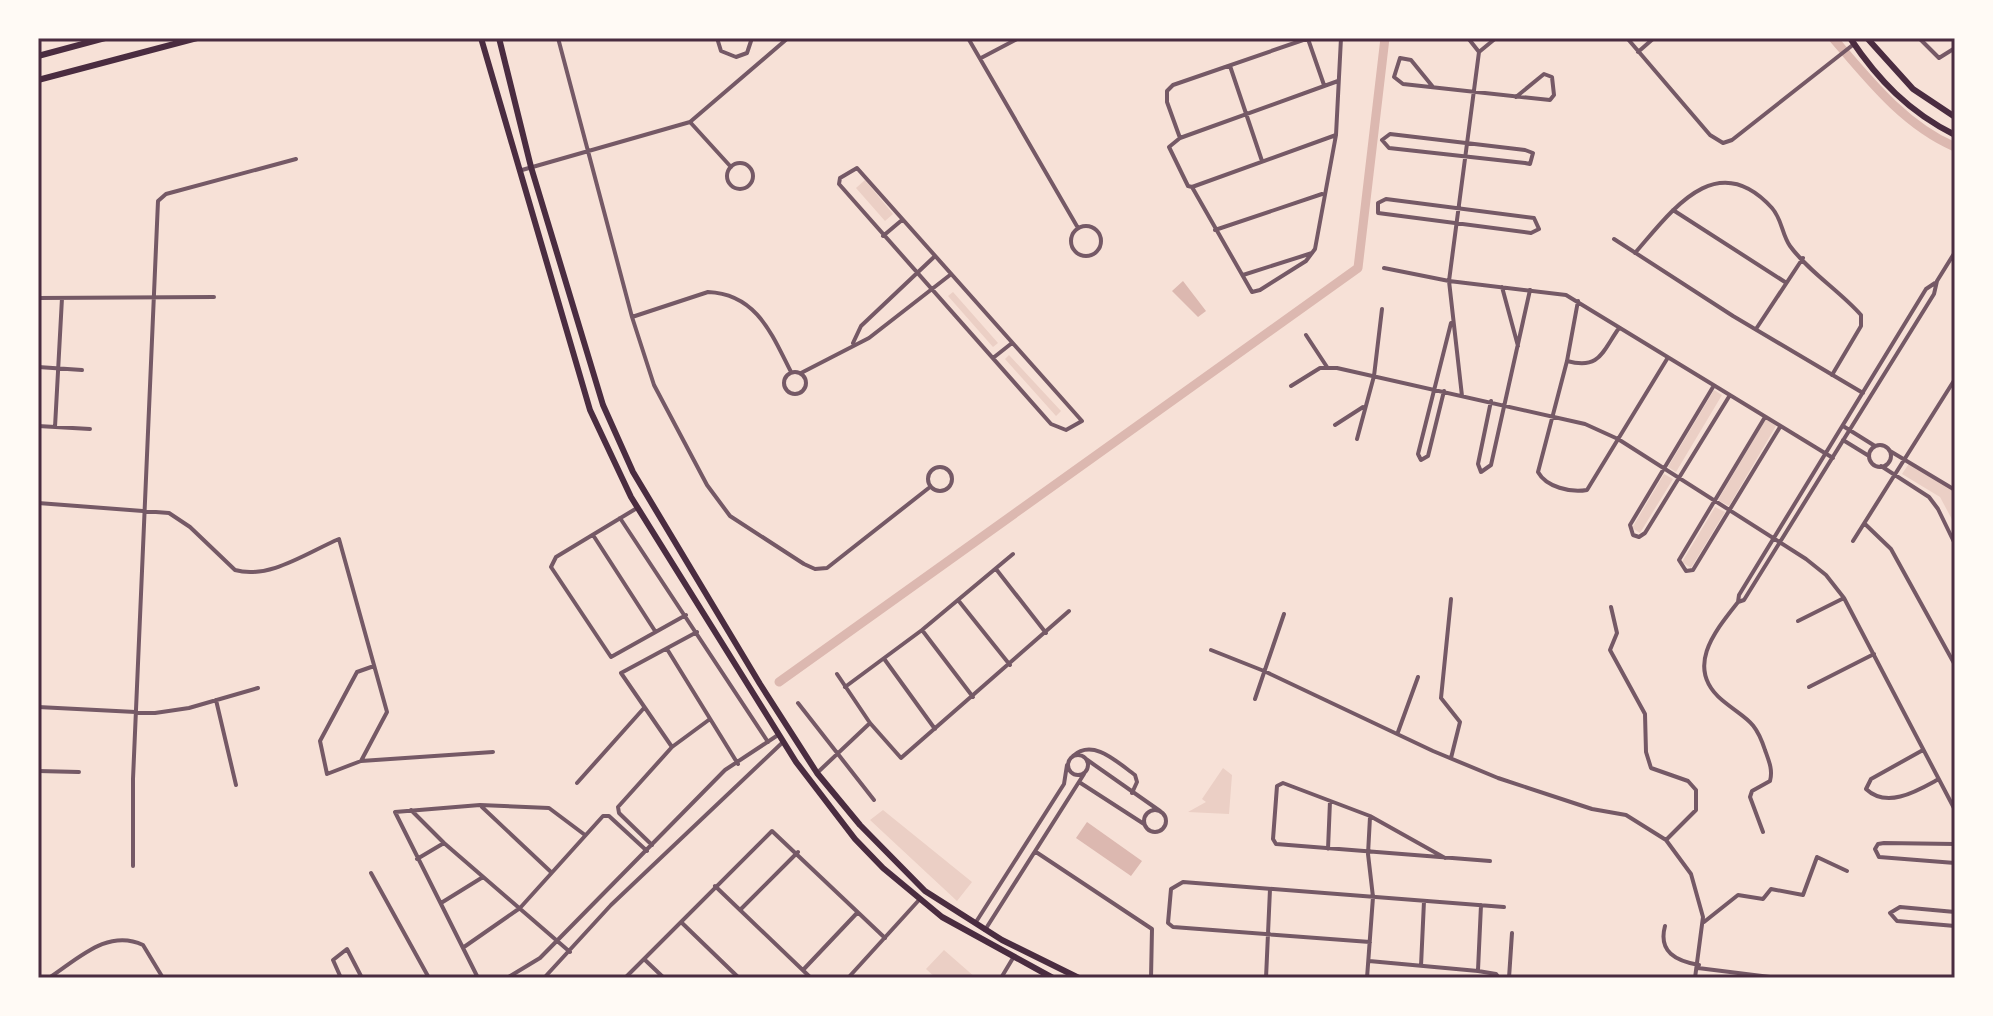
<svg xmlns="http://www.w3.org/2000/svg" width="1993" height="1016" font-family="'Zilla Slab',serif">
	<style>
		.green { fill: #ebcfc5 }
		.water { fill: #dcb8b0 }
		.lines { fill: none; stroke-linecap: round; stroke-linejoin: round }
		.canal { stroke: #dcb8b0; stroke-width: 9 }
		.minor { stroke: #755966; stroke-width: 4 }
		.secondary { stroke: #4a2c40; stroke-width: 6 }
		.primary { stroke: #4a2c40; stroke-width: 6 }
		.neatline { fill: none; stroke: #4a2c40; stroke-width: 3 }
	</style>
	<rect width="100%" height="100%" fill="#f7e1d7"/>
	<path class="green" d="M865 180 893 214 885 221 856 188Z
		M953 292 998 343 993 347 948 296Z
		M1009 355 1061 411 1056 416 1005 359Z
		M1714 390 1722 395 1676 472 1668 467Z
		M1766 419 1776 426 1729 506 1718 500Z
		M1910 462 1955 490V525L1940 497 1902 474Z
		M1664 474 1673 479 1640 533 1632 528Z
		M1715 507 1725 512 1691 568 1682 562Z
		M1223 768 1232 775 1229 814 1188 812 1206 802 1202 799Z
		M883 810 972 882 957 901 870 820Z
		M944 950 976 978H936L926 969Z"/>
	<path class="water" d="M1183 281 1206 311 1198 317 1172 291Z
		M1087 822 1142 861 1131 876 1076 838Z"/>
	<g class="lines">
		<path class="canal" d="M1833 38C1868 79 1904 125 1955 147
			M779 682 1358 268 1385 38"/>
		<path class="minor" d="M558 38 632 317 654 385 707 485 730 516 804 564 815 569 827 568 930 487
			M717 38 721 51 736 57 747 53 752 38
			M968 38 1078 228
			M1468 38 1479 52
			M1627 38 1710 135 1723 143 1732 140 1854 44
			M1919 38 1939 58 1955 48
			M1308 39 1324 85
			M1638 52 1654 38
			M981 58 1019 38
			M1230 66 1262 161
			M1338 81 1180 138 1169 147 1188 186 1192 187 1252 292 1260 290 1306 261 1315 249 1336 135 1341 38
			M1433 87 1411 60 1400 58 1394 77 1403 84 1550 100 1554 95 1552 77 1544 74 1516 97
			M690 122 731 167
			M1390 134 1525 150 1533 153 1530 164 1525 163 1389 148 1382 140Z
			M1180 138 1167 102V91L1173 85 1309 38
			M727 176a13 13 0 1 1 26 0a13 13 0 1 1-26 0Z
			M857 168 1082 421 1066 430 1051 424 839 184 840 178Z
			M522 170 690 122 788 38
			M1192 187 1336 135
			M1386 199 1534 218 1539 229 1531 233 1378 213V203Z
			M1673 210 1785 282
			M1071 241a15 15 0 1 1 30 0a15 15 0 1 1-30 0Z
			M1215 230 1322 194
			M883 236 902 220
			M1614 239 1733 316 1863 393
			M1635 253C1671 212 1716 146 1772 208 1782 219 1782 235 1790 246 1809 272 1840 291 1861 315V326L1832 375
			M1384 268 1449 281 1566 295 1833 458
			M1243 275 1312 253
			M1502 287 1518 346
			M38 298 214 297
			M1578 301 1567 361 1538 472C1546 487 1571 493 1587 490L1667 359
			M632 317 708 292C757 294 772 335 791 372
			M1756 329 1803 258
			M1306 335 1327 367
			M853 343 861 326 934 257
			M993 358 1012 343
			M1567 361C1600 370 1602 352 1619 328
			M38 367 82 370
			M784 383a11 11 0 1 1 22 0a11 11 0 1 1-22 0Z
			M801 373 869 338 950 275
			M1291 386 1320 368H1337L1585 424 1618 439 1806 559 1826 575 1844 598 1955 810
			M1713 387 1630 525 1633 535 1639 537 1645 533 1730 395
			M1444 391 1428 456 1421 460 1418 454 1451 323
			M1462 396 1449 281 1479 52 1496 38
			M1491 401 1478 464 1481 472 1491 465 1530 290
			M1765 417 1679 560 1686 571 1693 570 1780 427
			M1335 425 1363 407
			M38 426 90 429
			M1843 426 1875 446
			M55 427 62 298
			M1357 439 1374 376 1382 309
			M1843 440 1869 456
			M1869 456a11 11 0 1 1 22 0a11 11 0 1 1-22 0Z
			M1890 451 1955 490
			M1881 466 1929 497 1938 509 1955 544
			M928 479a12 12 0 1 1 24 0a12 12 0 1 1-24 0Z
			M38 503 169 513 190 527 235 570C269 580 308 552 339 539L387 712 361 761
			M637 508 556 557 551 567 611 657 686 615
			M620 518 768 742
			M1865 524 1891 549 1955 665
			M593 535 655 631
			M1853 541 1955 379
			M996 569 1046 633
			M1451 599 1441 698 1460 722 1451 758
			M958 600 1010 665
			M1738 602 1739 595 1926 289 1935 283
			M1611 607 1617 633 1610 650 1645 714 1646 752 1651 768 1688 781 1696 790V810L1666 840
			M1798 621 1844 598
			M922 630 973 697
			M667 649 738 764
			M1211 650 1264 671 1433 751 1498 778 1592 809 1626 815 1666 840 1691 874 1703 917 1695 978
			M885 660 935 729
			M374 666 357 672 320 741 327 774 361 761 493 752
			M837 674 870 723 901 758 1069 611
			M845 687 922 630 1013 554
			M1809 687 1874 654
			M1255 699 1284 614
			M216 700 236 785
			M798 703 874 800
			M38 707 155 713 189 708 258 688
			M1398 732 1418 677
			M672 747 621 673 697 632
			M1923 750 1871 779 1866 789C1887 809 1917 791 1937 780
			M1068 765a10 10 0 1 1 20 0a10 10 0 1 1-20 0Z
			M1073 756C1093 738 1117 762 1135 775L1137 782 1132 793
			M1086 759 1160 811
			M38 771 79 772
			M817 773 870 723
			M1079 782 1144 824
			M577 783 644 708
			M482 807 551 872
			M1144 821a11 11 0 1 1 22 0a11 11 0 1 1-22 0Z
			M411 810 444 843 570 952
			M1763 832 1750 797 1752 791 1770 781C1773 770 1769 761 1765 750 1755 719 1746 720 1722 700 1684 668 1715 631 1738 602L1744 600 1934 294 1937 281 1955 252
			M1955 844 1884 843 1878 844 1875 849 1879 857 1955 863
			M652 845 619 813 618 807 672 747 710 719
			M1328 849 1330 801
			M1036 852 1152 929 1151 978
			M1445 858 1370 816 1283 783 1277 786 1273 839 1276 844 1490 861
			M417 859 444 843
			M133 866V779L158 201 166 194 296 159
			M371 873 429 978
			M715 886 811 978
			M441 903 483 877
			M740 910 798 852
			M1955 912 1900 907 1890 913 1897 921 1955 926
			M681 922 739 978
			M976 922 1064 784 1067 765
			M1704 922 1738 895 1763 899 1771 889 1803 895 1817 857 1847 871
			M1665 926C1658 952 1676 961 1699 965
			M985 930 1084 774
			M1370 942 1173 927 1168 923 1171 889 1183 882 1504 907
			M464 947 520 908 603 816H609L647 851
			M644 959 664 978
			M1369 961 1478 971 1496 974 1499 978
			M1421 966 1424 901
			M1698 968 1770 977
			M803 970 857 913
			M1478 970 1481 905
			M49 978C78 959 108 928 143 945L163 978
			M341 978 333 960 347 949 362 978
			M478 978 395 812 480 805 549 808 585 835
			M507 978 540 958 725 770 778 735
			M544 978 611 905 783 742
			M625 978 772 831 885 938
			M848 978 919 900
			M1001 978 1013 958
			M1266 978 1270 889
			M1367 978 1373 897 1368 854 1370 817
			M1509 978 1512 933"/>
		<path class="secondary" d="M481 38 590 410 631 497 796 762 855 839 883 868 942 917 1053 978
			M499 38 531 167 603 405 633 472 760 684 817 773 860 825 925 891 1002 940 1079 978
			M1850 38C1878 80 1909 112 1955 135
			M1867 38 1913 89 1955 117"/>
		<path class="primary" d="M38 56 105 38
			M38 80 197 38"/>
	</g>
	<rect width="1993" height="1016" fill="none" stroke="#fffaf5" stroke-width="80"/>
	<rect x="40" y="40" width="1913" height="936" class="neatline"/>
</svg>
